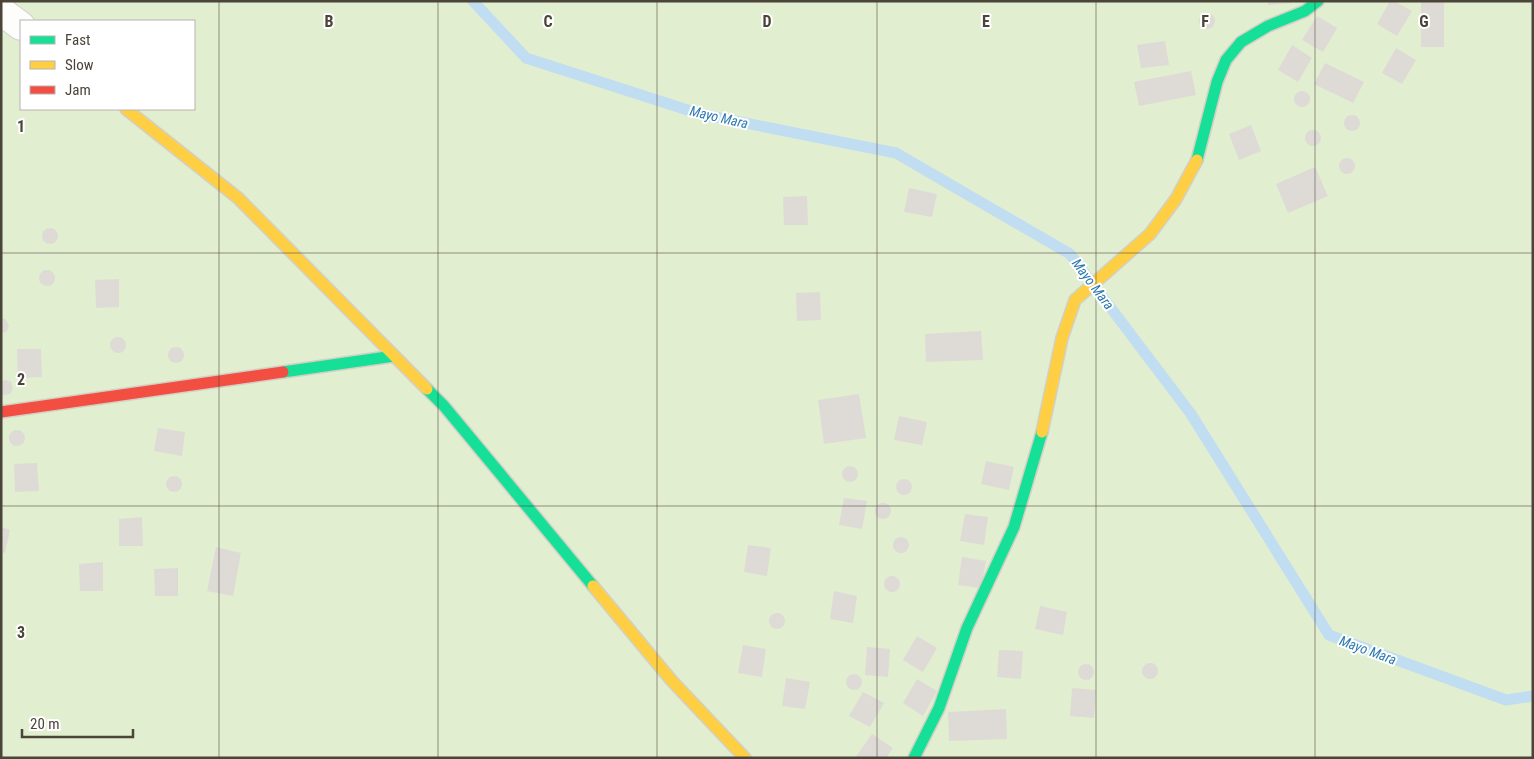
<svg xmlns="http://www.w3.org/2000/svg" width="1534" height="759" font-family="'Roboto Condensed',sans-serif">
	<style>
		.green { fill: #e1eecf; fill-rule: evenodd }
		.lines { fill: none; stroke-linecap: round; stroke-linejoin: round }
		.stream { stroke: #c0ddf1; stroke-width: 11 }
		.building { fill: #dedbd6 }
		.street-casing { stroke: #d2d0cb; stroke-width: 30 }
		.fast-casing { stroke: #d3cfc5; stroke-width: 14 }
		.slow-casing { stroke: #d3cfc5; stroke-width: 14 }
		.jam-casing { stroke: #d3cfc5; stroke-width: 14 }
		.street { stroke: #fdfdfc; stroke-width: 28 }
		.fast { stroke: #16e098; stroke-width: 11 }
		.slow { stroke: #ffcf43; stroke-width: 11 }
		.jam { stroke: #f24e42; stroke-width: 11 }
		.grid { fill: none; stroke: #4b4439; stroke-width: 1; stroke-opacity: 0.55 }
		.labels { text-anchor: middle; dominant-baseline: central; stroke-width: 4; stroke-linejoin: round; paint-order: stroke }
		.water-label { font-size: 14px; font-style: italic; fill: #2e7ab2; stroke: #fff }
		.grid-label { font-size: 16px; text-anchor: middle; font-weight: bold; fill: #4b4439; stroke: #fff; stroke-width: 4; stroke-linejoin: round; paint-order: stroke }
	</style>
	<rect width="100%" height="100%" fill="#f4f2ee"/>
	<path class="green" d="M1 1H1533V758H1ZM21 21H194V109H21Z"/>
	<g class="lines">
		<path class="stream" d="M473 1 526 58 700 114 896 153 1070 254 1191 414 1329 635 1506 700 1533 696"/>
	</g>
	<path class="building" d="M1268 1H1292V3L1268 5Z
		M1390 1H1394L1412 11 1397 36 1377 24Z
		M1421 2H1444V47H1421Z
		M1199 21a8 8 0 1 1 16 0a8 8 0 1 1-16 0Z
		M1317 16 1337 28 1323 52 1302 40Z
		M1165 41 1169 65 1141 68 1137 45Z
		M1292 45 1312 58 1298 82 1278 70Z
		M1396 48 1416 60 1402 84 1382 73Z
		M1325 63 1364 82 1353 103 1314 84Z
		M1191 71 1196 95 1139 106 1134 82Z
		M1294 99a8 8 0 1 1 16 0a8 8 0 1 1-16 0Z
		M1344 123a8 8 0 1 1 16 0a8 8 0 1 1-16 0Z
		M1251 125 1261 151 1239 160 1229 134Z
		M1305 138a8 8 0 1 1 16 0a8 8 0 1 1-16 0Z
		M1339 166a8 8 0 1 1 16 0a8 8 0 1 1-16 0Z
		M1315 167 1328 196 1288 213 1276 184Z
		M909 188 937 194 932 217 904 212Z
		M807 196 808 225H784L783 197Z
		M42 236a8 8 0 1 1 16 0a8 8 0 1 1-16 0Z
		M39 278a8 8 0 1 1 16 0a8 8 0 1 1-16 0Z
		M119 279V307L96 308 95 280Z
		M820 292 821 320 797 321 796 293Z
		M1 318 5 319 9 325 7 331 1 334Z
		M981 331 983 360 926 362 925 334Z
		M110 345a8 8 0 1 1 16 0a8 8 0 1 1-16 0Z
		M168 355a8 8 0 1 1 16 0a8 8 0 1 1-16 0Z
		M17 349H41L42 377 18 378Z
		M6 380 11 382 13 389 10 394 4 395 1 394V381Z
		M859 394 866 438 824 444 818 400Z
		M899 416 927 422 922 445 894 440Z
		M158 428 185 432 182 456 154 451Z
		M9 438a8 8 0 1 1 16 0a8 8 0 1 1-16 0Z
		M986 461 1014 467 1009 490 981 484Z
		M37 463 39 491 15 492 14 464Z
		M842 474a8 8 0 1 1 16 0a8 8 0 1 1-16 0Z
		M166 484a8 8 0 1 1 16 0a8 8 0 1 1-16 0Z
		M896 487a8 8 0 1 1 16 0a8 8 0 1 1-16 0Z
		M844 498 867 501 862 529 839 525Z
		M875 511a8 8 0 1 1 16 0a8 8 0 1 1-16 0Z
		M965 514 988 517 984 545 960 541Z
		M142 517 143 546H119V519Z
		M1 527 10 530 5 553 1 552Z
		M893 545a8 8 0 1 1 16 0a8 8 0 1 1-16 0Z
		M748 545 771 548 767 576 744 572Z
		M216 547 241 553 233 596 207 591Z
		M962 557 986 561 981 588 958 585Z
		M103 562V591H80L79 564Z
		M178 568V596H155L154 569Z
		M884 584a8 8 0 1 1 16 0a8 8 0 1 1-16 0Z
		M834 591 857 596 853 623 830 619Z
		M1040 606 1067 612 1063 635 1035 629Z
		M769 621a8 8 0 1 1 16 0a8 8 0 1 1-16 0Z
		M917 636 937 648 923 672 903 660Z
		M743 645 766 649 762 677 738 673Z
		M867 647 890 649 888 677 865 675Z
		M999 650 1023 651 1021 679 997 677Z
		M1142 671a8 8 0 1 1 16 0a8 8 0 1 1-16 0Z
		M1078 672a8 8 0 1 1 16 0a8 8 0 1 1-16 0Z
		M846 682a8 8 0 1 1 16 0a8 8 0 1 1-16 0Z
		M786 678 810 682 805 709 782 706Z
		M917 679 937 691 923 716 903 703Z
		M1072 688 1096 690 1094 718 1070 716Z
		M863 692 884 703 870 727 849 716Z
		M1006 709 1007 739 949 741 948 712Z
		M872 734 893 748 886 758H855Z"/>
	<g class="lines">
		<defs>
			<path id="street" d="M1 11 21 26"/>
			<path id="fast" d="M1197 160 1217 82 1226 60 1241 42 1268 26 1305 11 1318 1
				M283 372 394 356
				M427 389 444 406 593 586
				M914 758 939 708 967 628 1014 527 1042 432"/>
			<path id="slow" d="M126 109 238 198 427 389
				M1042 432 1062 338 1075 300 1150 234 1176 199 1197 160
				M593 586 672 681 745 758"/>
			<path id="jam" d="M1 412 283 372"/>
		</defs>
		<use href="#street" class="street-casing"/>
		<use href="#fast" class="fast-casing"/>
		<use href="#slow" class="slow-casing"/>
		<use href="#jam" class="jam-casing"/>
		<use href="#street" class="street"/>
		<use href="#fast" class="fast"/>
		<use href="#slow" class="slow"/>
		<use href="#jam" class="jam"/>
	</g>
	<path class="grid" d="M219 1V758M438 1V758M657 1V758M877 1V758M1096 1V758M1315 1V758M1 253H1533M1 506H1533"/>
	<g class="labels">
		<g class="water-label">
			<text transform="translate(719 117) rotate(13)">Mayo Mara</text>
			<text transform="translate(1093 284) rotate(53)">Mayo Mara</text>
			<text transform="translate(1368 650) rotate(20)">Mayo Mara</text>
		</g>
	</g>
	<g class="grid-label">
		<text x="329" y="27">B</text>
		<text x="548" y="27">C</text>
		<text x="767" y="27">D</text>
		<text x="986" y="27">E</text>
		<text x="1205" y="27">F</text>
		<text x="1424" y="27">G</text>
		<text x="21" y="132">1</text>
		<text x="21" y="385">2</text>
		<text x="21" y="638">3</text>
	</g>
	<rect width="1534" height="759" fill="none" stroke="#4b4439" stroke-width="5"/>
	<rect x="20" y="20" width="175" height="90" fill="#ffffff" stroke="#b7b4b0"/>
	<rect x="30" y="36" width="25" height="8" fill="#16e098" stroke="#b7b4b0"/>
	<text x="65" y="45" font-size="15" fill="#4b4439">Fast</text>
	<rect x="30" y="61" width="25" height="8" fill="#ffcf43" stroke="#b7b4b0"/>
	<text x="65" y="70" font-size="15" fill="#4b4439">Slow</text>
	<rect x="30" y="86" width="25" height="8" fill="#f24e42" stroke="#b7b4b0"/>
	<text x="65" y="95" font-size="15" fill="#4b4439">Jam</text>
	<path d="M22 729v8h111v-8" fill="none" stroke="#4b4439" stroke-width="2.5"/>
	<text x="30" y="729" font-size="15" fill="#4b4439" stroke="#ffffff" stroke-width="4" paint-order="stroke">20 m</text>
</svg>
